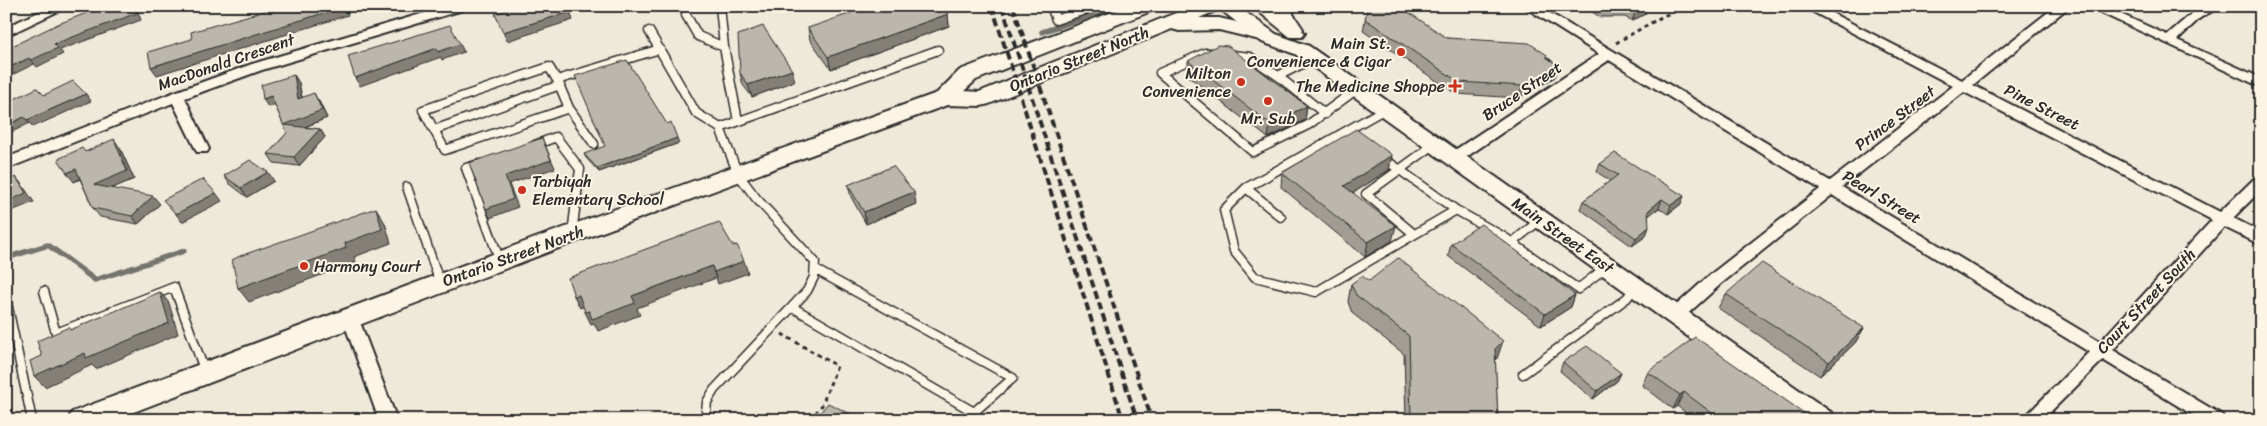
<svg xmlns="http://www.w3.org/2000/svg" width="2267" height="426" font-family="Sriracha,sans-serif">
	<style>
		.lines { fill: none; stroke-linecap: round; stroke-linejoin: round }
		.stream { stroke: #75736d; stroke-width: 5.5 }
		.service-casing { stroke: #2b2b2b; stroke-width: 11 }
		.minor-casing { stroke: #2b2b2b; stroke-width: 4 }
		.secondary-casing { stroke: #2b2b2b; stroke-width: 4 }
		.primary-casing { stroke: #2b2b2b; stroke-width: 4 }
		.path { stroke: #2b2b2b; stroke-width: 3; stroke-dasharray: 4 4; stroke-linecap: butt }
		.service { stroke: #fcf5e5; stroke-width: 8 }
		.minor { fill: #fcf5e5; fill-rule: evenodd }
		.secondary { fill: #fcf5e5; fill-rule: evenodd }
		.primary { fill: #fcf5e5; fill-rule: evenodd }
		.rail { stroke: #2b2b2b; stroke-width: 4; stroke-dasharray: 8 4; stroke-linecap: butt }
		.wall { fill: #a29d94; stroke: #2b2b2b }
		.shaded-wall { fill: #848078; stroke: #2b2b2b }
		.building { fill: #bcb7ac; stroke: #2b2b2b }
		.poi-dot { fill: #c8321e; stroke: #fcf5e5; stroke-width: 2 }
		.labels { text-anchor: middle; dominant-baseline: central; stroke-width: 4; stroke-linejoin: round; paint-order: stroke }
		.poi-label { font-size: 16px; fill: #2b2b2b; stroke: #fcf5e5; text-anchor: end }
		.street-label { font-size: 16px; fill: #2b2b2b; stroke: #fcf5e5 }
	</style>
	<rect width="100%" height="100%" fill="#efe9da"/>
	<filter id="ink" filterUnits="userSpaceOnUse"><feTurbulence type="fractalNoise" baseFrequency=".02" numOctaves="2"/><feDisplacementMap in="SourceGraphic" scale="10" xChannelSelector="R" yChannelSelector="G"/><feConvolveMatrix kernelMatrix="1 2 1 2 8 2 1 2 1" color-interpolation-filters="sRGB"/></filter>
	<g filter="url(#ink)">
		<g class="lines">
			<path class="stream" d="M1042 32 1119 6
				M6 258 48 245 95 280 184 251"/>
			<defs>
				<path id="service" d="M720 6 724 47 738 121
					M1051 6 1056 20 1096 6
					M686 15 698 36 724 47
					M649 31 696 113 720 128
					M1212 53H1205L1160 73 1253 152 1308 125 1357 89
					M1233 55 1250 57 1278 76 1314 58
					M1278 76 1325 114
					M558 82 569 108 594 144
					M569 108 445 150 423 110 549 67 557 80 660 49
					M434 130 560 85
					M535 145 556 137 580 169 572 234
					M1383 158 1456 210
					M479 164 466 168 500 261
					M407 187 440 283
					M1246 188 1224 210 1234 251 1255 277 1316 292 1456 210 1504 237 1578 289 1605 268
					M1281 217 1246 188 1385 109
					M1414 234 1366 194 1435 144
					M1514 241 1540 220
					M44 291 56 333 174 287 205 372
					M6 298 32 420
					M792 307 974 412 1013 378 816 270
					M1523 374 1627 298 1635 287
					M974 412 981 420
					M705 420 707 402 714 390 807 291 814 277 815 262 756 198 738 174 720 128 938 50"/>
				<path id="minor" d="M52 6H69L6 36V27Z
					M448 6H468L466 9 262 70 185 98 209 149 207 152H197L173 103 6 169V158L172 93 252 64Z
					M1523 6H1538L1830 181 1953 86 1802 6H1818L1962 80 2056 6H2070L1973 85 2220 212 2256 177 2261 176V190L2233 218 2261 232V245L2224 227 2113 350 2222 415 2225 420H2201L2103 360 2042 420H2022L2089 352 1832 195 1722 283 1683 318 1677 320 1671 318 1669 314 1671 310 1711 274 1820 189 1609 60 1459 162H1449L1447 158 1449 154 1599 54ZM1964 92 2212 220 2100 342 1842 187Z
					M2086 6H2103L2167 35 2198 8 2202 6H2221L2200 18 2177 40 2261 78V87Z
					M350 311 356 313 358 317 397 420H379L342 317 344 313Z"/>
				<path id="secondary" d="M1216 6H1237L1276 34 1309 46 1832 413 1835 420H1804L1295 54 1262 42Z
					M1252 6H1273L1305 33 1302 37H1290Z"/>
				<path id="primary" d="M1128 6H1157L1154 10 976 80 964 91 979 92 1193 6H1221L1218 10 1199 18H1219L1271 30 1274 35 1271 40 1264 41 1219 30 1179 31 1172 29 989 104 981 106 947 105 556 249 113 420H68L72 412 538 237 937 93 960 70Z
					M1273 6H1293V14L1303 29 1300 33 1293 35 1286 33 1273 14Z"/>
			</defs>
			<use href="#service" class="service-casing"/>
			<use href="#minor" class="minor-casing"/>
			<use href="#secondary" class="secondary-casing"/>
			<use href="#primary" class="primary-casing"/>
			<path class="path" d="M1616 43 1663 16 1689 6
				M782 334 837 366 822 405 810 420"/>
			<use href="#service" class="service"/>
			<use href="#minor" class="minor"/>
			<use href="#secondary" class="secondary"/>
			<use href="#primary" class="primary"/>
			<path class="rail" d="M992 6 1123 420
				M1002 6 1137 420
				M1013 6 1152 420"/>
		</g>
		<path class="wall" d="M1583 6H1648L1645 14 1632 21 1625 17H1600Z
			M1367 10 1447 38 1547 57 1559 66 1555 77 1519 98 1456 94 1363 31Z
			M948 14 949 26 831 69 810 40 808 28Z
			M1188 61 1307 106 1305 120 1268 138 1188 76Z
			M740 73 795 81 752 97 743 85Z
			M294 75 299 83 302 97 319 101 327 118 305 127 320 129 325 137 299 166 274 163 268 154 287 133 275 105 268 107Z
			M679 143 599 172 586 158 584 154Z
			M120 148 134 179 112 188 160 204 138 224 100 217 93 208 80 179 74 182 86 152Z
			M1392 155 1389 170 1353 193 1392 241 1365 257 1281 187 1282 173Z
			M1600 164 1681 204 1668 214 1659 208 1648 216 1646 236 1632 246 1580 209 1583 201 1610 181 1597 172Z
			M224 176 274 181 247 197 230 184Z
			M848 185 916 204 866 224 851 197Z
			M1451 244 1575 295 1571 307 1541 326 1448 256Z
			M1351 284 1497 359 1495 361 1498 420H1406L1404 354 1352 313 1348 302Z
			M1726 294 1864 328 1855 343 1820 376 1718 308Z
			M1563 362 1621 373 1617 381 1593 399 1560 371Z
			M1648 372 1814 420H1695L1677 406 1673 409 1642 385Z"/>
		<path class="shaded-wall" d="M134 6H136L141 20 60 50 63 54 37 67 31 60 54 44Z
			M343 6H345L348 15 157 75 151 67Z
			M1642 6H1648L1645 14 1632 21 1636 10Z
			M570 12 573 20 507 41 503 32Z
			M948 14 949 26 831 69 828 57Z
			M460 44 464 52 442 60 441 57 360 86 355 78 437 48Z
			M29 58 34 64 6 78V69Z
			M1559 66 1555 77 1519 98 1522 86Z
			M792 70 795 81 752 97 748 85Z
			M294 75 299 83 303 107 298 99Z
			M314 93 327 118 289 133 284 125Z
			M86 94 91 101 33 127 27 120Z
			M271 96 276 105 268 107 263 99Z
			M1307 106 1305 120 1268 138 1270 124Z
			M24 117 30 123 6 135V126Z
			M320 129 325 137 299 166 294 157Z
			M542 138 555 168 509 184 518 207 490 218 486 209 505 176Z
			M677 138 679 143 599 172 597 168Z
			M114 139 120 148 134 179 101 193 94 185Z
			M1392 155 1389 170 1342 200 1344 186Z
			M76 169 83 177 74 182 67 173Z
			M268 172 274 181 247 197 241 188Z
			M16 177 23 186 34 202 6 213V202Z
			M914 192 916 204 866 224 864 212Z
			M216 193 222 201 182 222 176 214Z
			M153 196 160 204 138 224 132 216Z
			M1684 196 1681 204 1668 214 1671 205Z
			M1662 199 1659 208 1644 219 1648 211Z
			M376 208 385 223 391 243 354 257 356 262 249 302 238 288 345 243Z
			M1396 226 1392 241 1365 257 1368 242Z
			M1649 227 1646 236 1632 246 1636 238Z
			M744 261 748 273 718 284 714 272Z
			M712 266 716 278 637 308 640 315 598 331 594 323 591 324 585 312 632 296Z
			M160 292 169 303 178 334 96 369 92 365 45 387 34 376Z
			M579 295 585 306 580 308 574 296Z
			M1575 295 1571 307 1541 326 1545 314Z
			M1864 328 1855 343 1820 376 1829 362Z
			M1503 341 1497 359 1489 366 1495 349Z
			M1621 373 1617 381 1593 399 1597 391Z
			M1684 392 1677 406 1673 409 1680 395Z"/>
		<path class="building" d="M105 6H134L137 13 54 44 58 48 31 60 29 58 6 69V49L58 24Z
			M281 6H343V7L151 67 148 52 192 39 191 32Z
			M520 6H567L570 12 503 32 495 14Z
			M872 6H941L948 14 828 57 808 28Z
			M1377 6H1399L1447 38 1529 43 1547 55 1546 57 1559 66 1522 86 1459 82 1365 19 1367 10Z
			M1630 6H1642L1636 10Z
			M450 25 460 44 438 52 437 48 355 78 348 56Z
			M763 26 792 70 748 85 740 73 738 35Z
			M1218 45 1228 46 1307 106 1270 124 1188 61Z
			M627 60 667 124 671 122 677 138 597 168 584 154 605 146 575 76Z
			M294 75 298 99 314 93 322 110 284 125 320 129 294 157 268 154 287 133 271 96 263 99 261 85Z
			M73 81 86 94 27 120 24 117 6 126V103L37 88 44 95Z
			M1356 129 1392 155 1344 186 1396 226 1368 242 1282 173Z
			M542 138 551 160 505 176 513 199 486 209 469 163Z
			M114 139 127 171 94 185 153 196 132 216 93 208 76 169 67 173 58 159 82 148 85 152Z
			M1615 153 1684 196 1671 205 1662 199 1648 211 1649 227 1636 238 1583 201 1618 175 1600 164Z
			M250 160 268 172 241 188 224 176Z
			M893 166 914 192 864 212 848 185Z
			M16 177 26 193 6 202V181Z
			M203 179 216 193 176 214 163 200Z
			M376 208 382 229 345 243 346 248 238 288 232 260 240 256Z
			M719 222 733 246 737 245 744 261 714 272 712 266 632 296 635 303 592 319 589 311 585 312 579 295 574 296 568 278Z
			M1481 224 1575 295 1545 314 1451 244Z
			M1398 258 1503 341 1495 349 1498 420H1411L1409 336 1356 295 1351 284 1362 276 1369 281Z
			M1762 263 1864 328 1829 362 1726 294Z
			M160 292 169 323 86 358 85 353 34 376 30 361 42 356 37 341 69 327 70 330Z
			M1695 337 1814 420H1721L1684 392 1680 395 1648 372Z
			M1587 346 1621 373 1597 391 1563 362Z
			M828 403 863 420H814Z"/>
	</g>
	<g class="poi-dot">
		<circle cx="1401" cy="52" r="5"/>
		<circle cx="1241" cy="82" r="5"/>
		<path d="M1452.5 78.5h5v5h5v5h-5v5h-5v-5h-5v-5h5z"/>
		<circle cx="1268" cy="101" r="5"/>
		<circle cx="522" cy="190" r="5"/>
		<circle cx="304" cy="266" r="5"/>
	</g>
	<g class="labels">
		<g class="poi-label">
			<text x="1391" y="43">Main St.<tspan x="1391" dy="18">Convenience &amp; Cigar</tspan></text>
			<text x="1231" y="73">Milton<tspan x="1231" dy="18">Convenience</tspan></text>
			<text x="1445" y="86">The Medicine Shoppe</text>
			<text x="1268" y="118" text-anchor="middle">Mr. Sub</text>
			<text x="532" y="181" text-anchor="start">Tarbiyah<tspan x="532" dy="18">Elementary School</tspan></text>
			<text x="314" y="266" text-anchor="start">Harmony Court</text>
		</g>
		<g class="street-label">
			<text transform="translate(1079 59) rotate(-22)">Ontario Street North</text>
			<text transform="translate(226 62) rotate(-19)">MacDonald Crescent</text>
			<text transform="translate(1522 91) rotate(-34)">Bruce Street</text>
			<text transform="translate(2042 107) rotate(27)">Pine Street</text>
			<text transform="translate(1895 118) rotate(-37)">Prince Street</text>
			<text transform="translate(1882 197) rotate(31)">Pearl Street</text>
			<text transform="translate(1563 235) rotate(35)">Main Street East</text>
			<text transform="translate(513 256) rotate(-20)">Ontario Street North</text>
			<text transform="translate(2146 301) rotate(-47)">Court Street South</text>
		</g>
	</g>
	<rect width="2267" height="426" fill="none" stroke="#fcf5e5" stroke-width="25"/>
	<rect x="12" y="12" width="2242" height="401" fill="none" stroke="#2b2b2b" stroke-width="2" filter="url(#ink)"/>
</svg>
